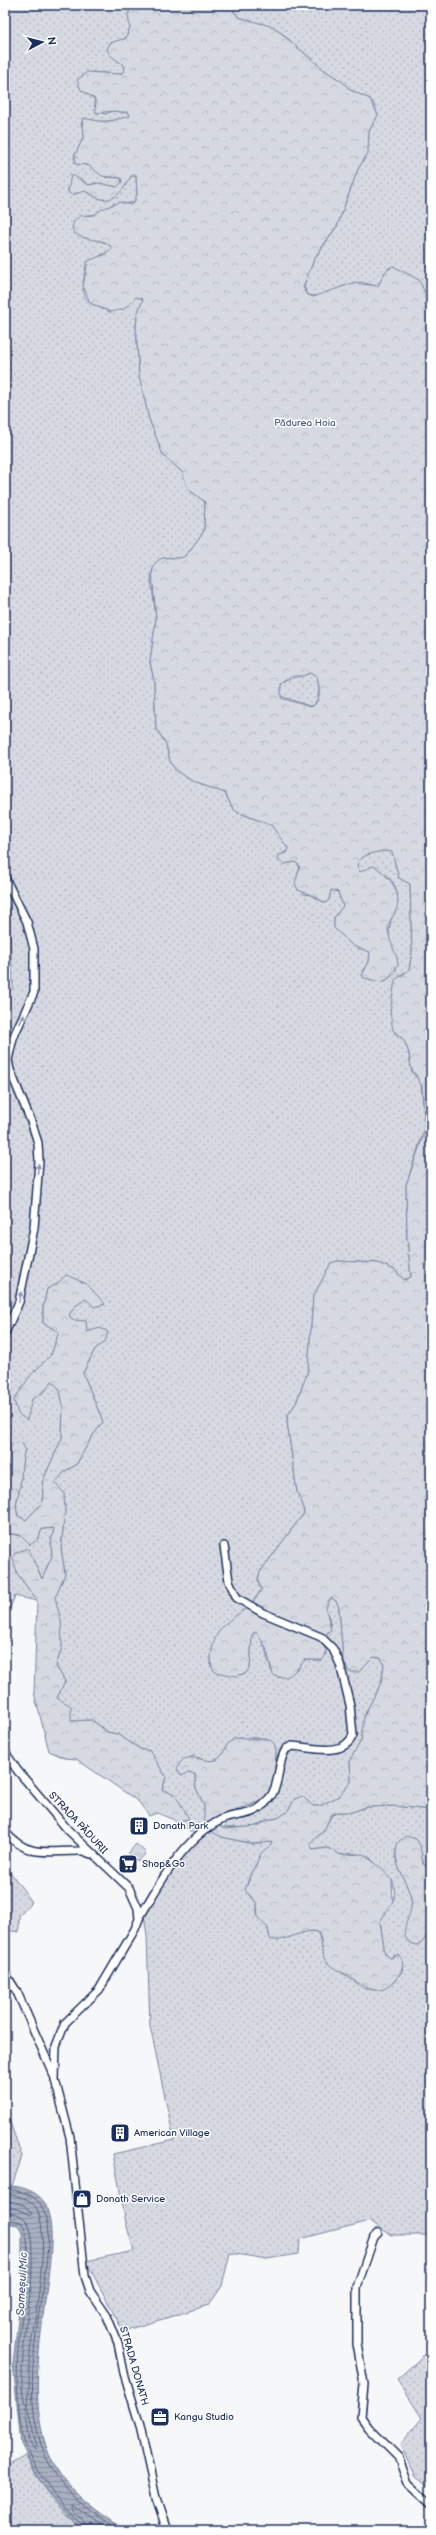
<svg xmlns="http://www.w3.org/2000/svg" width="436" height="2535" font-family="'Balsamiq Sans',sans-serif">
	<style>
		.grass { fill: url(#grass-dots); stroke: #7884a0 }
		.forest { fill: url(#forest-crowns); stroke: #7884a0; fill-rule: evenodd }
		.park { fill: url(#park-tufts); stroke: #7884a0 }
		.water { fill: url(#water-rules); stroke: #707c99 }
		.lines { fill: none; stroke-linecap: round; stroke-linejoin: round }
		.shore { stroke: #546386; stroke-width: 1 }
		.minor-casing { stroke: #1b2f5e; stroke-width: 10 }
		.minor { stroke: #fff; stroke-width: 7 }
		.oneway { fill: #8d97ae }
		.labels { text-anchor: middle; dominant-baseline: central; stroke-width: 3; stroke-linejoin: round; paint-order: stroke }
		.park-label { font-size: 10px; fill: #4a5a7f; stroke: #fff }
		.street-label { font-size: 10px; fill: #1b2f5e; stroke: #fff }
		.poi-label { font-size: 10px; fill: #1b2f5e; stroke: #fff; text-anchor: start }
		.water-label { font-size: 11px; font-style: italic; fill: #4d5c81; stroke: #fff }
	</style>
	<defs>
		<pattern id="grass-dots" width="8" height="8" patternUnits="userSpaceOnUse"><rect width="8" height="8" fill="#d6d9e2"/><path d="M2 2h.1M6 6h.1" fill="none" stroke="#b7bbc4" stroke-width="1.8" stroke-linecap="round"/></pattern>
		<pattern id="forest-crowns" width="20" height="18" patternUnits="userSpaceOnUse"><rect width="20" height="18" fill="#d6d9e2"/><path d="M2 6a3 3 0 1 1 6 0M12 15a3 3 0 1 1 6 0" fill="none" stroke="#b7bbc4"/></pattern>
		<pattern id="park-tufts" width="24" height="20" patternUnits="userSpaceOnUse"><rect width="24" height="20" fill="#d6d9e2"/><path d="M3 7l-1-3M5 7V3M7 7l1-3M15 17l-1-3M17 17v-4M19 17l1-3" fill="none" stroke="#b7bbc4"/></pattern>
		<pattern id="water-rules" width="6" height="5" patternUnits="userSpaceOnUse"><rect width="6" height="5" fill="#a9b0c1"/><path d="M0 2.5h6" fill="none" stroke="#8990a0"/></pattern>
	</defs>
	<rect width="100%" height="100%" fill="#f6f7f9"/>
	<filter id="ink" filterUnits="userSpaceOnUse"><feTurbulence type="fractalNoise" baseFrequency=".025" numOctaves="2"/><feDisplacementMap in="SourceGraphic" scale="8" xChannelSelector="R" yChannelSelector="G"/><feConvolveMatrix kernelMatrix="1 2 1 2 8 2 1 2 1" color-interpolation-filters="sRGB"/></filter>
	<g filter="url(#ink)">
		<path class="grass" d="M5 5H132L129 12 130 28 124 41 110 43 109 53 123 64 126 70 119 74 91 72 81 90 93 97 96 103 94 106 104 114 114 111 129 113 130 116C122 123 93 120 81 123L84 136 74 157 77 164 88 165 106 177 121 178 122 182 117 187 96 183 89 185 79 178 68 188V192L72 195 84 191C89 192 93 196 98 198 115 204 124 188 131 176H136L137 193 134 203 113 204 94 215H87L73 232C83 239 110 240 112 249L86 264C85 276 78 296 92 304 97 307 104 309 110 312 129 308 126 300 139 296L143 299 137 315 136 327 139 375 149 419 163 455 182 472 188 489 205 502 204 531C199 537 187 556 182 558 176 559 170 556 163 558L153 568 151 579 156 618 150 662 154 681 156 728 166 744 170 760 176 771 194 782 225 793 232 807 237 812 271 825 287 846 288 851 283 853 284 864 295 862 300 866 304 894 311 895 325 903 329 900 331 890 338 892 343 906 334 918V928L353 946 370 952 369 962 363 971 371 981H385C408 968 390 955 389 938 387 914 411 893 384 874 380 871 377 866 371 868 367 868 365 872 360 872 348 855 383 849 392 852L399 878 410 883 412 952 409 970 400 975 393 994 391 1015 395 1033 404 1040 408 1050 412 1072 421 1083 425 1127 406 1185 407 1237 411 1277 404 1280 395 1270 378 1263 337 1261 330 1266 313 1297 308 1371 296 1403 288 1415 287 1422 297 1492 303 1505 304 1513 260 1572 258 1580 261 1590C242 1622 210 1621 211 1666 221 1675 233 1677 246 1673L250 1667 252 1635 256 1632C270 1641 265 1686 286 1676 290 1674 296 1671 299 1668 301 1665 302 1662 305 1660H322L325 1647 321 1639 328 1633 331 1626 326 1609 328 1601 332 1598 336 1601 339 1607 343 1659 349 1672 374 1657 381 1658 384 1665 381 1683 366 1712 361 1741 350 1760 351 1782 339 1796 320 1806H313L308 1801 295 1799 287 1812 278 1818 267 1820 254 1827 222 1828 217 1823 219 1816 249 1807 260 1800 270 1789 274 1780 277 1755 267 1738C261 1738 239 1737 236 1739 224 1745 224 1763 208 1761 203 1760 198 1757 193 1756L183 1761 185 1774 192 1772 196 1777V1788L204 1805 205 1824 222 1837 253 1844 272 1841V1845C263 1851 246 1876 247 1888 247 1896 253 1898 257 1903V1915L268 1928 269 1935 277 1940 308 1931 318 1932 325 1960 363 1988 373 1990 384 1988 393 1983 402 1972 403 1961 397 1955 390 1958 385 1954C384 1950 380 1922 380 1920 385 1904 401 1905 392 1880L369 1857 352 1853 341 1855 325 1848 313 1850 310 1847V1843L323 1831 332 1815 338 1812H352L366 1807 394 1806 431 1810V1870L425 1867 421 1856 396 1849 395 1856C399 1873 412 1888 412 1907 412 1918 405 1926 405 1937L410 1943 426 1933 431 1923V2235H391L370 2221 300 2239 299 2254 267 2259 230 2253 222 2286 209 2305 123 2331 86 2261 134 2251 126 2223 113 2154 174 2140 150 2026 147 1936 143 1907 194 1834 177 1821 188 1819 175 1794 162 1790 166 1777 150 1751 140 1749 117 1734 107 1732 92 1720 71 1721 57 1698 65 1681 56 1666 62 1647 55 1597 65 1574 61 1548 65 1510 54 1483 65 1471 76 1465 91 1438 103 1422 83 1373 95 1349 105 1342 87 1333 86 1321 73 1320 69 1315 75 1306 86 1299 104 1305 57 1284 47 1289 43 1309V1323L59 1332 51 1355 30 1376 32 1399 46 1390 52 1380 60 1390 63 1406 62 1438 44 1478 42 1503 26 1520 18 1516C14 1501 18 1500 20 1486 22 1473 21 1462 25 1449L5 1488V1366L8 1362 5 1333V996L13 988 5 844Z
			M234 5H431V312L426 304 419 280 390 267 385 272 378 286C370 286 362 280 353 283 341 286 317 301 306 294L304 284 314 260 337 226 358 169 366 156 369 131 376 119V108L370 99 350 90 343 82 324 70 277 29 238 17 234 11Z
			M311 673 317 677C319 689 321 694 314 705L309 706 280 696 281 684C295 676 296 678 311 673Z
			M54 1528 51 1543 52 1556 42 1579 28 1548 17 1573 37 1601 15 1596 5 1620V1533L38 1539 42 1529Z
			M5 1865 32 1902 19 1916V1932L5 1930Z
			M5 2108 22 2156 12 2186H5Z
			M431 2349V2485L429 2486 416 2476 400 2445 422 2418 397 2379Z
			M26 2455C38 2483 60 2509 81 2530H5V2467Z"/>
		<path class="forest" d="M132 5H234V11L238 17 274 27 324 70 343 82 350 90 370 99 378 115 369 131 368 153 358 169 337 226 315 257 303 287 306 294 313 297 353 283 378 286 385 272 393 266 419 280 425 293 426 304 431 312V1810L394 1806 366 1807 352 1812H338L331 1815 325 1828 310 1844 313 1850 328 1848 341 1855 363 1854 383 1869 392 1880 393 1901 380 1922 385 1954 390 1958 397 1955 401 1957C405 1965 401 1972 396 1979 381 1999 364 1988 349 1976 341 1971 332 1969 326 1961 319 1953 324 1941 318 1932 303 1927 283 1945 270 1939L268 1928 258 1918 257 1903 245 1890 261 1853 271 1845 272 1842 253 1844 222 1837 212 1832 204 1820V1805L196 1788 195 1774 188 1773 182 1776 177 1770C183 1747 203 1764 215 1760 226 1757 223 1745 232 1740 237 1736 243 1740 249 1739 278 1737 277 1742 275 1767 274 1780 272 1792 261 1799 248 1809 232 1808 219 1816L217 1819 219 1826 225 1829 258 1826 267 1820 278 1818 287 1812 295 1799 302 1796 313 1806H320L339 1796 351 1782 350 1760 361 1741 364 1716 381 1683 384 1665 381 1658 374 1657 359 1672H349L343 1659 339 1607 336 1601 332 1598 328 1601 326 1609 331 1630 323 1636 321 1642 326 1650 325 1657 322 1660H305C296 1669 289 1683 273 1675L266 1647 256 1632 252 1635 250 1667 246 1673 236 1676 215 1672C206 1663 214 1634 223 1626 238 1611 249 1612 261 1590L258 1580 260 1572 304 1513 303 1505 297 1492 287 1422 288 1415 296 1403 308 1371 313 1297 331 1263 337 1261 378 1263 395 1270 404 1280 411 1277 407 1237 406 1185 425 1131 422 1086 411 1068 409 1053 404 1040 393 1030 390 1012 395 980 409 970 412 952 410 884 399 878 392 852C383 849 348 855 360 872L373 866 376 867C391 879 405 894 394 915 391 919 388 923 388 929 389 943 398 955 398 965L388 979 381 982 364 978 362 975 369 962 370 952 353 946 334 928V918L343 906 338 892 331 890 329 900 325 903 314 896 298 890 295 883 300 866 295 862 284 864 278 860 279 855 286 853 288 848 271 825 237 812 232 807 225 793 194 782 176 771 170 761 166 744 156 728 154 681 150 662 156 618 152 572C158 548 175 563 185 556 189 553 199 537 204 531L205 502 188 489 182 472 163 455 149 419 139 375 136 327 137 315 143 299 136 297 124 309 110 312 90 303 83 286 88 261 108 253 112 249C108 235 78 245 72 228L74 221 80 216 94 215 102 209 120 202 130 205 134 203 137 193 136 176H131C124 189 115 204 98 198 93 196 89 192 84 191L72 195 68 192 71 174 89 185 99 183 117 187 122 182 121 178 102 176 88 165 75 164V155L84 136 82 118 106 122 130 116 129 113 114 111 96 113 95 99 81 90 77 80 87 72 119 74 124 72 125 66 111 56 107 50 110 43 126 38 130 28 128 15ZM309 673 317 677C319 687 323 701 311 707L281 698V684L292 676H303Z
			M66 1275 87 1284 105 1304 94 1307 86 1299 75 1306 69 1315 72 1320 86 1321 87 1332 100 1328 108 1332 105 1342 95 1349 83 1373 103 1422 91 1438 76 1465 65 1471 55 1483 64 1493 65 1510 61 1548 65 1574 55 1597 61 1621 62 1647 56 1666 65 1681 57 1698 71 1706V1721L92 1720 107 1732 117 1734 140 1749 150 1751 166 1777 162 1790 175 1794 189 1819 177 1821 157 1813 149 1816 138 1801 76 1759 65 1758 49 1751 34 1693 37 1601 17 1573 13 1558 15 1553 28 1548 42 1579 52 1556 51 1543 54 1528 42 1529 38 1539 30 1545 20 1535 5 1533V1488L11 1444 22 1442 25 1449C21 1462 22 1473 20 1486 18 1500 14 1501 18 1516L26 1520 42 1503 44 1478 62 1438 63 1406 60 1390 52 1381 46 1390 32 1399 27 1420 18 1414 14 1400 30 1376 51 1355 59 1332 43 1323V1309L47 1289 57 1284Z
			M406 1836 416 1839 420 1845 423 1864 431 1870C431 1886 436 1940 417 1945L410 1943 405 1937C402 1924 414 1913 411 1898 407 1880 390 1861 398 1842Z"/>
		<path class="park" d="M136 1844 146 1853 138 1862 128 1854Z"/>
		<path class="water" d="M5 2186C19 2185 40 2191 46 2206 56 2232 49 2266 46 2293 40 2343 30 2397 46 2446 59 2486 92 2509 125 2530H81L41 2483 21 2444 13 2363 22 2285V2233L18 2225 5 2223Z"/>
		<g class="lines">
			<path class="shore" d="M5 2189C18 2190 36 2194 42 2207 53 2230 46 2266 42 2291 35 2342 24 2400 43 2450 57 2487 85 2509 118 2530
				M5 2194C15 2195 32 2198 37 2209 52 2241 32 2326 29 2363 29 2371 30 2401 27 2405 14 2394 30 2303 31 2285 33 2267 32 2250 31 2232 28 2219 19 2213 5 2213
				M5 2200 24 2205 32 2214 30 2215 17 2209 5 2207
				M5 2219 21 2222C37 2238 19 2326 18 2350 16 2373 18 2424 25 2444 38 2476 59 2502 83 2526V2530
				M27 2406 37 2448 35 2450 30 2442 25 2408Z
				M88 2530C88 2519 69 2513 71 2503L109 2530"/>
			<defs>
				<path id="minor" d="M5 878 27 922 34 949V992L13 1038 8 1060 10 1070 32 1124 38 1143 39 1161 34 1228 19 1302 5 1333
					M5 1752 17 1770 68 1830 129 1888 138 1908 139 1919 135 1929 99 1990 65 2023 56 2046 55 2080 70 2137 85 2276 90 2291 107 2316 118 2343 124 2373 140 2426 156 2498 167 2530
					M5 1832C30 1860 49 1850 83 1851L91 1854
					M140 1917C160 1882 184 1838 221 1820 238 1812 252 1819 268 1800 281 1785 276 1765 286 1749L292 1746C310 1747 344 1758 353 1735L350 1705 340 1664 333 1649 321 1637 263 1613 237 1598 229 1581 224 1546
					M5 1973 17 1992 54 2076
					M378 2233 374 2237 357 2287V2344L364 2384 361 2417 369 2428 399 2458 408 2483 431 2504"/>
			</defs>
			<use href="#minor" class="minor-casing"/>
			<use href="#minor" class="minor"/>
		</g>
		<defs><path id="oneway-solid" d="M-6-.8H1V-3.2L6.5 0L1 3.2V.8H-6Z"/></defs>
		<g class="oneway">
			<use href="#oneway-solid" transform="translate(22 1019) rotate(-64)"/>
			<use href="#oneway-solid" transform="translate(38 1169) rotate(-85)"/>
			<use href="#oneway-solid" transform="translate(20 1297) rotate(-77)"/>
		</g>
	</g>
	<defs>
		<symbol id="building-square" viewBox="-11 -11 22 22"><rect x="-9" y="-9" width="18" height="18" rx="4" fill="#1b2f5e" stroke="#fff"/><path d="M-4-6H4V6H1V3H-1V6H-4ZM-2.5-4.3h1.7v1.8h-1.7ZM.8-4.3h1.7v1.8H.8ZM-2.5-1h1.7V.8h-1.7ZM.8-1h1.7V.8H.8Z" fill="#fff"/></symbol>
		<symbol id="supermarket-square" viewBox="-11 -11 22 22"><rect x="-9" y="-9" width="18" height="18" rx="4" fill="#1b2f5e" stroke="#fff"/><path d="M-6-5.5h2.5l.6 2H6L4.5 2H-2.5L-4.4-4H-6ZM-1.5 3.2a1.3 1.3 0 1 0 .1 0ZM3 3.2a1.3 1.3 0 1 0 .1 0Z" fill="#fff"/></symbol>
		<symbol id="shop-square" viewBox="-11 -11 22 22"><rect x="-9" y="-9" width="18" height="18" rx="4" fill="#1b2f5e" stroke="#fff"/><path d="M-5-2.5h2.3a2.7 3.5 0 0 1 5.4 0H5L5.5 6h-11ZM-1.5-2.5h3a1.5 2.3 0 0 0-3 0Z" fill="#fff"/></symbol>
		<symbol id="office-square" viewBox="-11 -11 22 22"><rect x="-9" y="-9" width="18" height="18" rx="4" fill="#1b2f5e" stroke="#fff"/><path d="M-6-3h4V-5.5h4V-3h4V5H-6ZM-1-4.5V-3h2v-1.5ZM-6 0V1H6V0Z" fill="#fff"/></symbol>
	</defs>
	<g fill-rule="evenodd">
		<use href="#building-square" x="128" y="1815" width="22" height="22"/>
		<use href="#supermarket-square" x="117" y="1853" width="22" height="22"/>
		<use href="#building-square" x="109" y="2122" width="22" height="22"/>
		<use href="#shop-square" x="71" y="2188" width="22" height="22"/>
		<use href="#office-square" x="149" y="2406" width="22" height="22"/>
	</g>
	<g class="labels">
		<g class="park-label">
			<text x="305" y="423">Pădurea Hoia</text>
		</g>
		<g class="street-label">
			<text transform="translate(78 1823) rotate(47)">STRADA PĂDURII</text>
			<text transform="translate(134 2366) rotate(74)">STRADA DONATH</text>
		</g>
		<g class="poi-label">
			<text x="153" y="1826">Donath Park</text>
			<text x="142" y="1864">Shop&amp;Go</text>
			<text x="134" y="2133">American Village</text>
			<text x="96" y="2199">Donath Service</text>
			<text x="174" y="2417">Kangu Studio</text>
		</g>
		<g class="water-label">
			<text transform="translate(22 2284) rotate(-87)">Someșul Mic</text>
		</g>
	</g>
	<rect width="436" height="2535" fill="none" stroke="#fff" stroke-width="20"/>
	<rect x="10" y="10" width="416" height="2515" fill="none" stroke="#1b2f5e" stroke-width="1.5" filter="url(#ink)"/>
	<g transform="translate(42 42) rotate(83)" stroke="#ffffff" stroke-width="3" paint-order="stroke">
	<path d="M0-3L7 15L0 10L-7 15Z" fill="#1b2f5e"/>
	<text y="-6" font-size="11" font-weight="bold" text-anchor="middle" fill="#1b2f5e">N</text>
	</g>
</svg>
